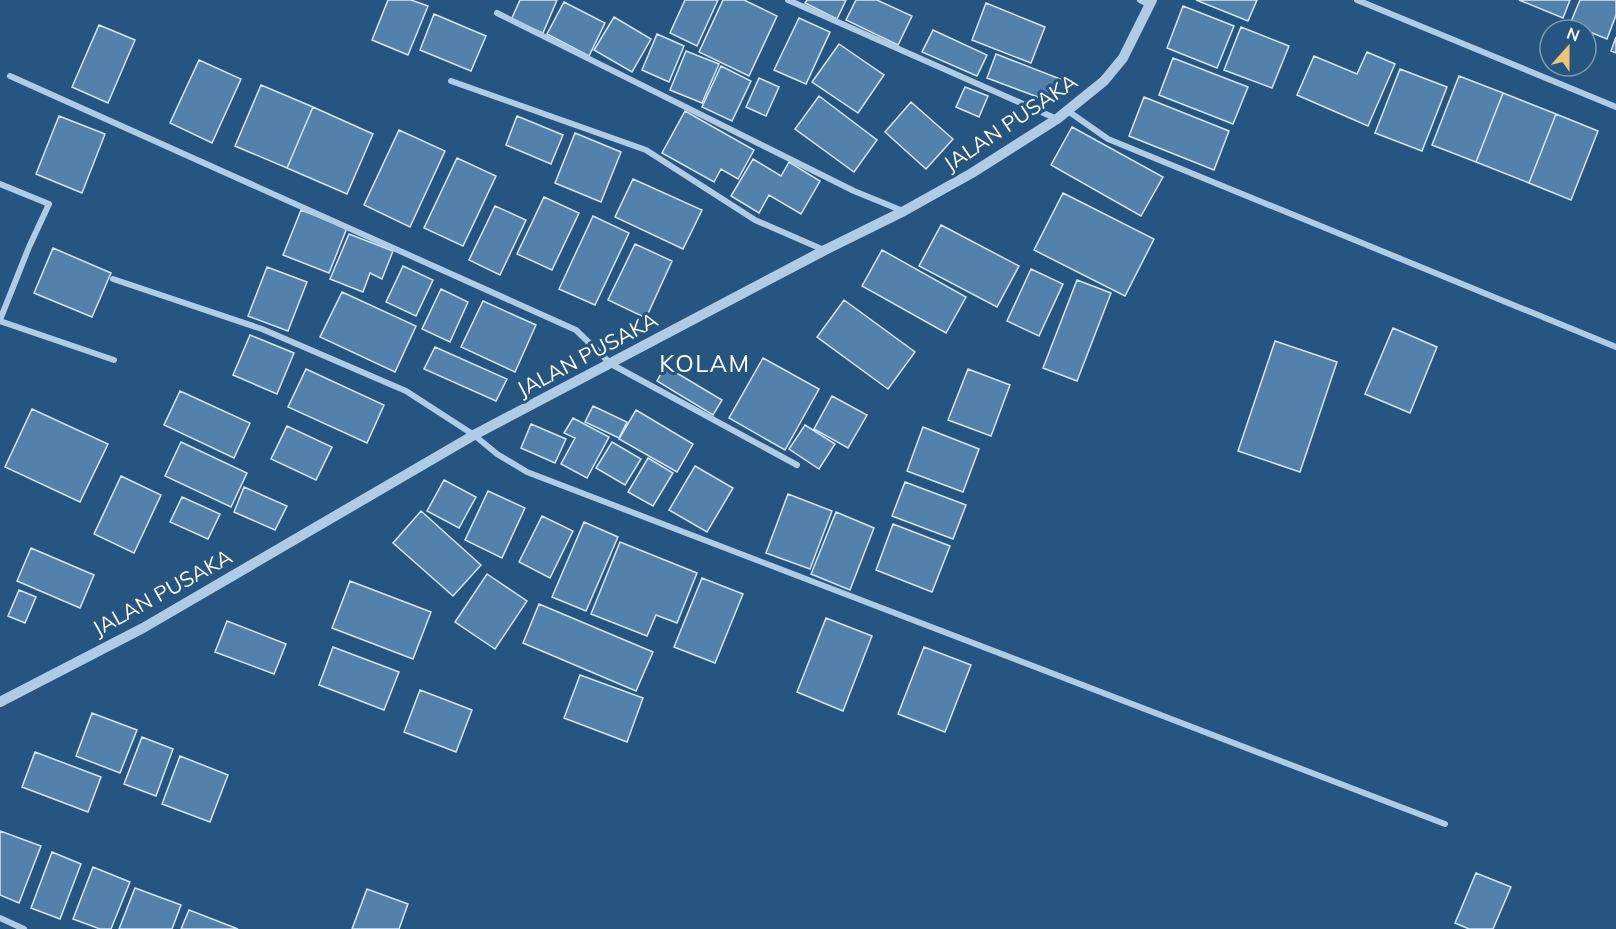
<svg xmlns="http://www.w3.org/2000/svg" width="1616" height="929" font-family="Mulish,sans-serif">
	<style>
		.building { fill: #5481ac; stroke: #d2e5f5; stroke-width: 1.5 }
		.lines { fill: none; stroke-linecap: round; stroke-linejoin: round }
		.minor { stroke: #afcce6; stroke-width: 6 }
		.tertiary { stroke: #afcce6; stroke-width: 10 }
		.labels { text-anchor: middle; dominant-baseline: central; stroke-width: 6; stroke-linejoin: round; paint-order: stroke }
		.street-label { font-size: 21px; fill: #fff; stroke: #275581 }
		.quarter-label { font-size: 24px; letter-spacing: 1.5px; fill: #fff; stroke: #275581 }
	</style>
	<rect width="100%" height="100%" fill="#275581"/>
	<path class="building" d="M388 0H411L428 6 408 55 372 40Z
		M520 0H557L543 33 511 20Z
		M685 0H718L697 46 670 33Z
		M723 0H744L777 16 749 76 699 52Z
		M807 0H846L837 19 805 3Z
		M856 0H877L912 16 898 45 846 20Z
		M1196 0H1257L1248 21Z
		M1519 0H1570L1563 18Z
		M1580 0H1616V15L1607 39 1570 24Z
		M564 2 605 23 589 56 547 34Z
		M986 3 1045 27 1031 63 972 40Z
		M1183 6 1234 26 1217 68 1167 48Z
		M434 14 486 36 471 71 420 50Z
		M614 17 651 39 632 72 594 50Z
		M799 18 830 32 806 84 774 70Z
		M99 25 135 40 108 103 72 87Z
		M1241 27 1289 46 1272 88 1224 70Z
		M933 30 987 55 977 76 922 52Z
		M657 34 684 46 669 82 642 70Z
		M1616 37V53L1611 51Z
		M839 44 884 75 858 113 812 82Z
		M686 51 719 64 702 103 670 90Z
		M1367 52 1395 64 1368 126 1297 95 1314 56 1357 74Z
		M996 54 1060 79 1051 102 987 78Z
		M1173 58 1248 87 1233 124 1159 95Z
		M199 60 241 79 212 143 170 123Z
		M721 66 751 81 732 121 702 107Z
		M1400 69 1447 87 1422 151 1375 133Z
		M1459 76 1503 93 1476 162 1432 145Z
		M759 78 779 87 766 116 746 107Z
		M261 85 313 107 287 168 235 146Z
		M965 87 988 96 979 117 956 107Z
		M1503 93 1556 114 1529 183 1476 162Z
		M819 96 877 140 854 172 795 129Z
		M1144 97 1229 131 1214 170 1129 136Z
		M911 102 953 139 926 169 885 132Z
		M313 107 373 134 347 194 287 168Z
		M685 111 754 150 738 179 721 169 714 182 662 153Z
		M1556 114 1598 131 1571 200 1529 183Z
		M59 116 105 134 82 193 36 174Z
		M517 116 563 135 551 164 506 145Z
		M1072 127 1163 177 1141 216 1051 165Z
		M399 130 445 151 410 227 364 205Z
		M575 133 621 152 601 202 555 183Z
		M457 158 496 176 463 246 424 228Z
		M753 159 781 176 789 162 820 181 801 214 769 195 759 213 731 196Z
		M633 179 702 210 683 249 615 217Z
		M1063 193 1154 239 1125 296 1034 250Z
		M544 197 579 213 552 270 517 254Z
		M495 206 526 220 500 275 469 260Z
		M301 210 347 228 329 273 283 255Z
		M593 216 629 233 595 305 559 289Z
		M941 225 1019 266 997 307 919 266Z
		M349 234 393 251 382 279 370 273 363 292 330 279Z
		M635 244 672 261 646 318 608 300Z
		M53 248 111 273 92 317 34 293Z
		M882 250 966 297 946 333 862 286Z
		M403 266 433 280 416 316 386 302Z
		M267 267 307 282 288 331 248 316Z
		M1031 269 1063 284 1039 336 1007 321Z
		M1077 280 1111 293 1077 381 1043 368Z
		M441 289 468 302 450 342 422 329Z
		M342 292 416 326 395 372 320 337Z
		M844 300 915 352 888 389 817 337Z
		M483 301 536 325 515 372 461 347Z
		M1393 328 1437 347 1410 413 1365 394Z
		M250 335 294 353 277 394 233 375Z
		M1275 341 1337 362 1300 472 1238 451Z
		M435 347 507 379 496 401 424 369Z
		M763 358 819 389 785 450 729 418Z
		M665 366 722 400 713 415 657 381Z
		M306 369 384 405 367 443 288 407Z
		M968 369 1010 385 991 436 948 420Z
		M180 391 250 423 234 458 164 425Z
		M832 396 867 415 848 448 814 429Z
		M593 406 627 422 619 438 585 422Z
		M32 409 108 444 80 502 5 467Z
		M636 410 693 444 677 472 619 439Z
		M573 418 609 437 587 478 561 464 575 438 564 433Z
		M531 424 566 439 555 463 521 448Z
		M805 425 835 444 819 469 789 449Z
		M287 426 332 447 316 480 271 459Z
		M923 427 979 449 963 492 907 471Z
		M181 442 247 473 231 507 165 476Z
		M612 442 641 459 625 485 596 468Z
		M648 458 673 473 653 506 628 492Z
		M695 466 733 488 707 532 669 510Z
		M121 476 161 495 134 553 94 534Z
		M444 480 476 497 459 528 427 511Z
		M905 482 966 505 953 539 892 516Z
		M244 487 287 506 275 530 234 512Z
		M488 491 525 508 502 558 465 540Z
		M788 494 832 511 810 569 766 553Z
		M182 497 220 514 208 539 170 522Z
		M421 511 481 565 453 596 393 543Z
		M836 512 874 528 850 590 811 574Z
		M542 516 573 531 550 578 519 562Z
		M584 522 618 537 586 611 552 597Z
		M893 524 950 546 932 592 876 570Z
		M620 542 697 573 677 623 656 615 647 636 591 614Z
		M31 548 94 575 80 608 17 581Z
		M487 574 527 601 495 649 455 622Z
		M702 578 743 594 715 663 674 647Z
		M350 581 431 612 413 659 332 628Z
		M19 590 36 597 25 623 8 616Z
		M539 604 653 652 636 691 523 643Z
		M826 618 872 636 843 711 797 692Z
		M227 621 286 644 274 674 215 652Z
		M333 647 399 672 384 710 319 685Z
		M924 647 971 665 945 732 898 714Z
		M580 675 643 698 627 742 564 718Z
		M420 690 472 710 456 752 404 732Z
		M92 713 137 730 120 773 76 756Z
		M142 737 173 749 156 796 124 784Z
		M35 752 101 777 88 812 22 787Z
		M180 756 228 775 210 822 162 804Z
		M0 831 41 846 19 903 0 895Z
		M52 852 81 864 60 919 31 908Z
		M93 867 130 882 111 929H100L73 919Z
		M1476 873 1511 887 1493 929H1469L1455 923Z
		M135 888 181 905 172 929H119Z
		M367 889 408 904 399 929H352Z
		M189 910 238 929H181Z"/>
	<g class="lines">
		<path class="minor" d="M788 0 1057 119
			M1140 0 1150 5
			M1357 0 1616 107
			M497 13 854 191 903 211
			M10 76 576 330 611 364 797 465
			M451 81 646 150 755 220 824 250
			M1068 111 1108 139 1616 347
			M0 184 49 204 29 247 0 320
			M113 279 262 329 406 391 474 435 497 454 527 472 1445 824
			M0 321 114 360
			M0 918 24 929"/>
		<path class="tertiary" d="M0 702 143 628 474 435 825 250 904 211 972 173 1057 119 1104 81 1123 58 1152 0"/>
	</g>
	<g class="labels">
		<g class="street-label">
			<text transform="translate(1010 122) rotate(-34)">JALAN PUSAKA</text>
			<text transform="translate(587 354) rotate(-28)">JALAN PUSAKA</text>
			<text transform="translate(162 592) rotate(-29)">JALAN PUSAKA</text>
		</g>
		<g class="quarter-label">
			<text x="705" y="363">KOLAM</text>
		</g>
	</g>
	<g transform="translate(1568 48) rotate(21)"><circle r="28" fill="#275581" stroke="#7d99b3" stroke-width="1.5"/>
	<path d="M0-4.5L10 22L0 15L-10 22Z" fill="#eec375"/>
	<text y="-9" font-size="16" font-weight="bold" text-anchor="middle" fill="#ffffff">N</text>
	</g>
</svg>
